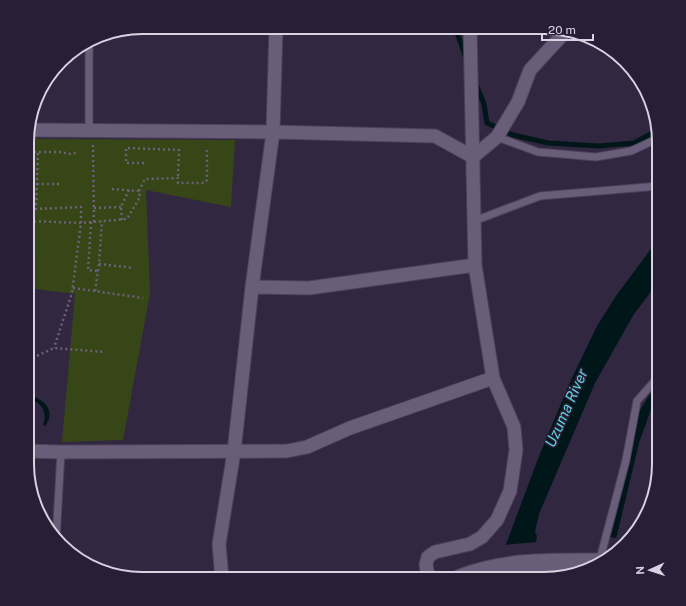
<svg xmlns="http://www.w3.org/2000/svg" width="686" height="606" font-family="'Public Sans',sans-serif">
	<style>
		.green { fill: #374616 }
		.water { fill: #001619 }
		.pier { fill: #322741 }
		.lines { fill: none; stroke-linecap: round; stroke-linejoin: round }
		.stream { stroke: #001619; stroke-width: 5 }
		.service-casing { stroke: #4b4258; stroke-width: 9 }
		.minor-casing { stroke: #4b4258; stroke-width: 15 }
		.secondary-casing { stroke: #4b4258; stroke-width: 21 }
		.path { stroke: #6b6279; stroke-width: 2.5; stroke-dasharray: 2 3; stroke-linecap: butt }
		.service { stroke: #695d7a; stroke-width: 7 }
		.minor { stroke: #695d7a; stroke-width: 13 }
		.secondary { stroke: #695d7a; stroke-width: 19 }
		.labels { text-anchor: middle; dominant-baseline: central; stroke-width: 3; stroke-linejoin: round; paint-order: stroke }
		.water-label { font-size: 15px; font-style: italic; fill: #5cd4de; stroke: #281e36 }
		.rim { fill: none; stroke: #d8d2e3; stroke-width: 2 }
	</style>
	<rect width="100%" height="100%" fill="#322741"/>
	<path class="green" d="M29 139 235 140 231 207 146 190 150 293 123 440 62 442 75 294 28 288Z"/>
	<path class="water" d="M659 238V281L634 314 595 383 539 514 535 532 537 536 534 552 523 579H496L505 547 539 456 571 380 597 326 616 296Z
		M659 380V394L654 401 639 443 612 556 604 561 632 448 640 410Z
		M28 395C43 398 57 410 45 426L43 425C48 412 41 401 28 399Z"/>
	<path class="pier" d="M607 537 618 538 614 554 602 562Z
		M538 542 536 552 525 579H494L503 545Z"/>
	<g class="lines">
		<path class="stream" d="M455 27 466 58
			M475 82 484 104 487 123 513 135 548 143 599 146 634 143 658 130"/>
		<defs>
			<path id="service" d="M89 131V42
				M497 137 538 152 596 157 631 151 659 138
				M474 221 540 196 659 186
				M56 540 61 452
				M599 563 626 460 637 401 659 376"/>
			<path id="minor" d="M29 130 273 132 435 136 473 157 497 137 518 102 530 70 566 31
				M252 287 309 288 475 265
				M27 451 61 452 287 451 307 447 350 428 493 378
				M222 579 219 544 234 452 252 287 273 132 276 27
				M431 579 427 572 426 564 428 557 435 552 470 544 482 537 497 520 510 491 516 450 514 427 493 378 475 265 470 27"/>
			<path id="secondary" d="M460 579C506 561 551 563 600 563"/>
		</defs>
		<use href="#service" class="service-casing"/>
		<use href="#minor" class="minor-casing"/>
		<use href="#secondary" class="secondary-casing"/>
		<path class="path" d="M93 145 94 222
			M29 152H62L68 154 77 153
			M38 153 36 209 81 207V223L72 293 54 348
			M144 163H126V148L179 150 178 178
			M37 184H60
			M139 191 145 179 178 178V183H204L207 180V150
			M94 208 121 207
			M122 220 121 207 129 190
			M29 221 81 223 127 219 140 197 139 191 111 189
			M91 222 88 270 98 271
			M99 264 134 268
			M73 288 143 298
			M95 291 99 264 102 221
			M28 360 54 348 105 352
			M28 380H33L32 410"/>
		<use href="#service" class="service"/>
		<use href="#minor" class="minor"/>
		<use href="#secondary" class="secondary"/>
	</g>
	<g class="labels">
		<g class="water-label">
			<text transform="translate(566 408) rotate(-66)">Uzuma River</text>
		</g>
	</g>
	<path d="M0 0H686V606H0ZM142 34H544A108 108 0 0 1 652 142V464A108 108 0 0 1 544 572H142A108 108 0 0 1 34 464V142A108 108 0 0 1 142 34Z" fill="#281e36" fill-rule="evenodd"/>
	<path class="rim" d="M142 34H544A108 108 0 0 1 652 142V464A108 108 0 0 1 544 572H142A108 108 0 0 1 34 464V142A108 108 0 0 1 142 34Z"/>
	<g transform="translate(650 570) rotate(267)" stroke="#281e36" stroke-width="3" paint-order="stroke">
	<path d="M0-3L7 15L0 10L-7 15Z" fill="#d8d2e3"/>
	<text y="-6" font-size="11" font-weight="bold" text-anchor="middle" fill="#d8d2e3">N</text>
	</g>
	<path d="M542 34v6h51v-6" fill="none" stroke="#d8d2e3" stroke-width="2"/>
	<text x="548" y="34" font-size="12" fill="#d8d2e3" stroke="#281e36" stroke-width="3" paint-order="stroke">20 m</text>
</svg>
